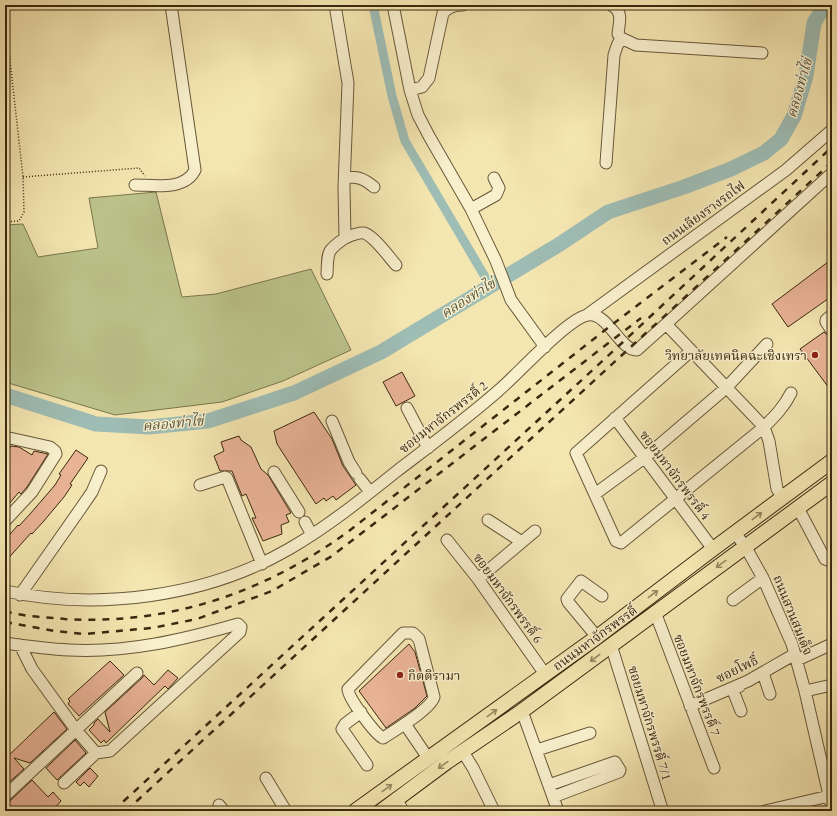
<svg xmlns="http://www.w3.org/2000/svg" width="837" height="816" font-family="'EB Garamond','Noto Serif Thai',serif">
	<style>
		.green { fill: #bcc48b; stroke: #7b764d }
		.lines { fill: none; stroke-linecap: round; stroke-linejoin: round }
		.canal { stroke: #9ebdb5; stroke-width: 9 }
		.river { stroke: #9ebdb5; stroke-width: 15 }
		.building { fill: #e9b396; stroke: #3a280f }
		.minor-casing { stroke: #685838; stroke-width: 13 }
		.major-casing { stroke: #3a280f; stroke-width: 16 }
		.path { stroke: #3a280f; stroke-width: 1.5; stroke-dasharray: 1 2; stroke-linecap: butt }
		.minor { stroke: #f8efcc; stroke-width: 11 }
		.major { stroke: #f4e6b1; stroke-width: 14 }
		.rail { stroke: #3a280f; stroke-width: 2.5; stroke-dasharray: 7 7; stroke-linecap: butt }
		.oneway { stroke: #978760 }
		.poi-dot { fill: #8f2418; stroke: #f8efcc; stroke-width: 1.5 }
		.labels { text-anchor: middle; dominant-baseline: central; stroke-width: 3; stroke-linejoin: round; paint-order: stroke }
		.street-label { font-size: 13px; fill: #3a280f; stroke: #f8efcc }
		.poi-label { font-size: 13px; fill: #3a280f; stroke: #f8efcc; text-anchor: end }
		.water-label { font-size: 14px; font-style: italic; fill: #585541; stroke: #f8efcc }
	</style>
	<rect width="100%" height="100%" fill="#f4e6b1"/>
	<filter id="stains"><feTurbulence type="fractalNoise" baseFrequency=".005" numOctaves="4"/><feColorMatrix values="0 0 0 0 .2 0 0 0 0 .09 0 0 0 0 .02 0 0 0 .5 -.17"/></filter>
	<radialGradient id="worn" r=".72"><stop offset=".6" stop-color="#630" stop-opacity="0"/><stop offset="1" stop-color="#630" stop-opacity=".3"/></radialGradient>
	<path class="green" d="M156 192 182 297 216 294 311 269 351 350 283 381 222 402 115 415 5 382V225L23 224 38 257 98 248 89 198Z"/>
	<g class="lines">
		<path class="canal" d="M373 5 392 96 405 141 491 287"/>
		<path class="river" d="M5 395 96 424 149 427 208 421 294 393 381 352 560 244 608 212 684 187 731 169 764 153 781 139 794 116 806 76 814 23 825 5"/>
	</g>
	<path class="building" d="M832 259V296L788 327 772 304Z
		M824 332 832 339V392L800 349Z
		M402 372 415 396 396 406 383 382Z
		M314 412 332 439 343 466 356 485 336 500 333 496 326 501 324 498 316 504 277 444 274 431Z
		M239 436 241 440 251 447 261 469 268 475 291 513 286 515 289 522 281 525 282 534 263 541 252 518H256L246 494 242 496 232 471H220L214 456 224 451 221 442Z
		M11 446 19 447 32 455 34 451 48 454 27 487 21 494 19 492 9 504 5 500V456Z
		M76 450 88 458 70 484 72 485 64 497 43 522 32 534 31 533 5 562V540L18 525 19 526 30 514 55 485 61 475 59 474Z
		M409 644 415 652 427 696 415 708 386 728 359 691Z
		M110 661 124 675 79 716 68 704 70 701 68 699Z
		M168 670 178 678 168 689 165 686 106 743 104 740 101 743 89 730 94 725V723L98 719 110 732 105 712 142 678 144 675 154 685Z
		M54 712 67 729 30 763 14 758 24 769 5 786V759Z
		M75 740 86 753 57 780 46 768Z
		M90 768 98 776 89 787 84 782 80 786 76 782Z
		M32 780 48 797 53 792 61 801 52 811H5V808L7 806 6 803 10 801Z"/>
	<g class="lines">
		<defs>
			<path id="minor" d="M393 5 410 90 418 115 429 136 471 209 496 261 511 300 545 347
				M611 5C624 11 619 23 618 34L621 38 636 45 762 53
				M410 90 422 87 429 78 443 13C449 7 454 5 463 5
				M606 163 614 55 617 46 621 38
				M345 177C359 177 363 178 374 187
				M135 185C154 185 185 191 195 170L171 5
				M471 209 496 195 499 188 494 178
				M345 238C350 236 358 232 364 233 374 236 389 257 396 265
				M327 274C328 252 326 251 345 238L344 187 348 83 335 5
				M587 315 786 170 832 130
				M832 315 826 320V322L832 331
				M666 324 832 173
				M691 351 576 453 616 541 621 543 764 427C775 416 784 407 791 393
				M407 408 428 448
				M615 418 713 549
				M332 421 349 462 356 473
				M5 437 50 447 55 451 56 454 32 492 5 521
				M274 472 299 512
				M360 479 370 492
				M200 485 225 477 227 478 262 564
				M595 494 644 458 726 388 767 344
				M798 508 825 559 828 560 832 558
				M488 520 522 542
				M305 522 312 535
				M735 533 745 546 763 578 792 644 805 691 832 808
				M447 540 478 579 545 674
				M478 579 535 531
				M5 591C98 611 206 597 289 549 327 527 362 499 397 471 431 445 466 419 498 391 517 375 568 318 588 315 608 312 620 351 637 350L666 324 764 427 769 441 777 489 783 498
				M20 595 81 508 92 492 101 471
				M733 600 763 578
				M655 612 714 768
				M403 633H413L419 639 434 697C431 709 395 730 383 738 375 734 348 698 348 689Z
				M597 637 568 602 567 599 581 581 602 596
				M5 643C26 646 47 649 69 650 127 653 182 640 238 624L241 627 240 632 110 751 96 753 76 730 32 669 20 645
				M611 645 662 809
				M797 660 832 644
				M763 673 770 694
				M740 686 734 689V693L741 711
				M805 691 832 685
				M690 706 748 681 795 654
				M522 711 558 811
				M361 712 345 724 342 729 367 765
				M405 724 428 758
				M537 750 590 733
				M463 752 473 768 494 811
				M266 778 286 811
				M64 783 96 753
				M549 785 615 762 620 770 619 772 553 797
				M5 796 137 673
				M397 800 403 811
				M219 805 224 811
				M765 811 829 796"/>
			<path id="major" d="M355 811 597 637 713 549 832 461
				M381 811 447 762 522 711 832 483"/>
		</defs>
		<use href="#minor" class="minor-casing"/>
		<use href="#major" class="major-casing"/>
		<path class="path" d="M23 177 139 168 145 176
			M5 222 19 221 24 212 23 177 6 25V5"/>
		<use href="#minor" class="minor"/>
		<use href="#major" class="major"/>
		<path class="rail" d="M5 611C24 617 45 617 65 619 170 625 264 593 349 531L609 327 727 237
			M5 622 55 631 84 634 152 628 197 619 272 591 332 556 641 318
			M113 811 623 342 832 147
			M126 811 832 162"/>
	</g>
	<defs><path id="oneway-shaft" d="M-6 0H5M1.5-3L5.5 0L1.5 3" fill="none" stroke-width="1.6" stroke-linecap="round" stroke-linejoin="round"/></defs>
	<g class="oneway">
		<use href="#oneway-shaft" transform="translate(757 516) rotate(-37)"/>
		<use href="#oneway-shaft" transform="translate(721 564) rotate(144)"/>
		<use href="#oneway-shaft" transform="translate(653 594) rotate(-37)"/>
		<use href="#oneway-shaft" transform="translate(595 658) rotate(143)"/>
		<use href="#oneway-shaft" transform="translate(492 713) rotate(-36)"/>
		<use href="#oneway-shaft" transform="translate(443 765) rotate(144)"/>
		<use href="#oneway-shaft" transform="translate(387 788) rotate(-36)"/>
	</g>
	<g class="poi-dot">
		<circle cx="815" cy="355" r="4"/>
		<circle cx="400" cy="675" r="4"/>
	</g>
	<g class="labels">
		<g class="street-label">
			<text transform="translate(703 213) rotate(-36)">ถนนเลียงรางรถไฟ</text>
			<text transform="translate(443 417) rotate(-38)">ซอยมหาจักรพรรดิ์ 2</text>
			<text transform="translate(675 475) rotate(53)">ซอยมหาจักรพรรดิ์ 4</text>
			<text transform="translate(508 598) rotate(54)">ซอยมหาจักรพรรดิ์ 6</text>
			<text transform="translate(793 615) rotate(68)">ถนนสวนสมเด็จ</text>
			<text transform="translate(595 638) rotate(-36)">ถนนมหาจักรพรรดิ์</text>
			<text transform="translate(737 669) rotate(-26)">ซอยโพธิ์</text>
			<text transform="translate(697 685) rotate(69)">ซอยมหาจักรพรรดิ์ 7</text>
			<text transform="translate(650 723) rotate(73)">ซอยมหาจักรพรรดิ์ 7/1</text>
		</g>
		<g class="poi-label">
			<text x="807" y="355">วิทยาลัยเทคนิคฉะเชิงเทรา</text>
			<text x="408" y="675" text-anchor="start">กิตติรามา</text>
		</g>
		<g class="water-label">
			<text transform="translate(799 88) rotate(-74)">คลองท่าไข่</text>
			<text transform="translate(468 298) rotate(-32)">คลองท่าไข่</text>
			<text transform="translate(173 423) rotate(-5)">คลองท่าไข่</text>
		</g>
	</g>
	<rect width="837" height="816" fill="none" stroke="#f4e6b1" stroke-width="20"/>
	<rect x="6" y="6" width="825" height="804" fill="none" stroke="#3a280f" stroke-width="2"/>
	<rect x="10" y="10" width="817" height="796" fill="none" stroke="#3a280f"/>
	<rect width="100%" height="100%" filter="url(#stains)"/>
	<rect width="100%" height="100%" fill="url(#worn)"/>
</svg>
